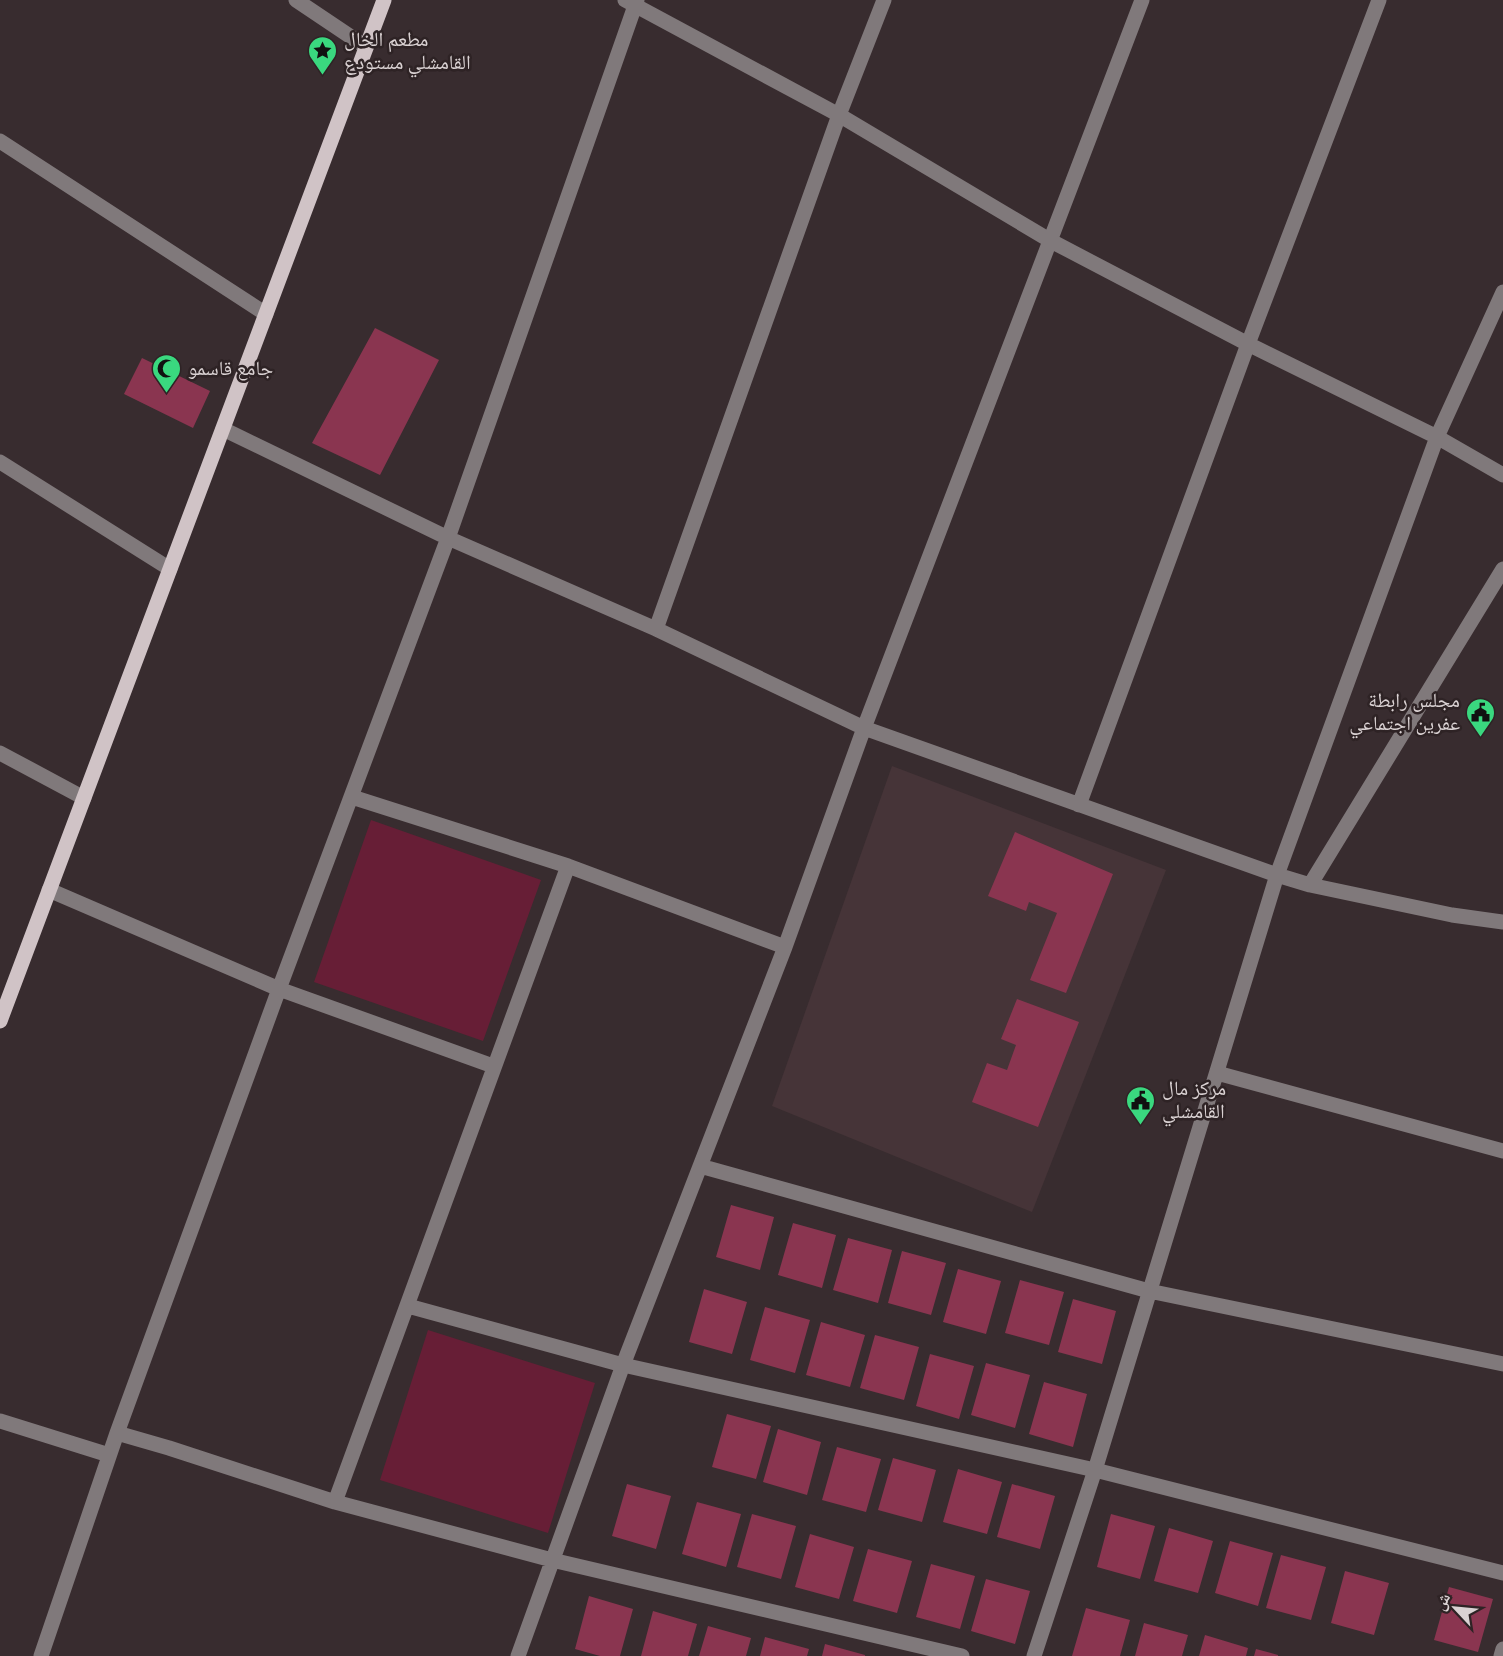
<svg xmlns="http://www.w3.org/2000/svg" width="1503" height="1656" font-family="'Zilla Slab','Noto Naskh Arabic',serif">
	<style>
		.built { fill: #463438 }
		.green { fill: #671e36 }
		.building { fill: #8a3550 }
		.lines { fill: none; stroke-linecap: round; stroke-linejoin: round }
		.minor { stroke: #80797b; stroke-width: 15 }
		.major { stroke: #d0c3c6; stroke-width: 15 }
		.labels { text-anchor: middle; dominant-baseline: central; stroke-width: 5; stroke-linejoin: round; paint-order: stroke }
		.poi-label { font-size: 20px; fill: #dad2d3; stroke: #2e2325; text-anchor: start }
	</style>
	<rect width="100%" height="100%" fill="#382c2f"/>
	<path class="built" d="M892 766 1166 870 1032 1212 772 1106Z"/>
	<path class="green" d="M371 820 541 880 483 1041 314 982Z
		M428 1330 595 1383 548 1533 380 1480Z"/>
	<path class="building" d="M375 328 439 360 380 475 312 443Z
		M142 358 210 391 193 428 124 394Z
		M1015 832 1113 874 1066 993 1030 980 1057 913 1029 902 1026 911 988 896Z
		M1017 999 1079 1022 1038 1127 972 1102 987 1063 1007 1070 1016 1045 1001 1039Z
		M731 1205 774 1217 760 1270 716 1257Z
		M793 1223 836 1235 822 1288 778 1275Z
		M848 1238 892 1250 878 1303 833 1290Z
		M902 1251 946 1263 931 1315 888 1303Z
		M958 1269 1001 1281 986 1334 943 1322Z
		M1020 1280 1064 1292 1049 1345 1005 1333Z
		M704 1289 747 1302 732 1354 689 1342Z
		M1073 1299 1116 1311 1102 1364 1058 1352Z
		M765 1307 810 1320 795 1373 750 1360Z
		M821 1322 865 1335 850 1387 806 1375Z
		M875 1335 919 1347 904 1400 860 1388Z
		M930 1354 974 1366 959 1419 916 1406Z
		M986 1363 1030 1375 1015 1428 971 1415Z
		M1044 1382 1087 1394 1073 1447 1029 1434Z
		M727 1414 771 1426 756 1479 712 1467Z
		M778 1429 821 1442 807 1495 763 1482Z
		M837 1447 881 1459 866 1512 822 1500Z
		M893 1458 936 1470 922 1522 878 1510Z
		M958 1469 1002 1482 987 1534 943 1522Z
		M627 1484 671 1496 656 1549 612 1536Z
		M1012 1484 1055 1496 1040 1549 997 1537Z
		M697 1502 741 1514 726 1567 682 1554Z
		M752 1514 796 1526 781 1579 737 1567Z
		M1111 1514 1155 1526 1140 1579 1097 1567Z
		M1169 1528 1213 1541 1198 1593 1154 1581Z
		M810 1534 854 1547 839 1599 795 1587Z
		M1230 1541 1273 1553 1258 1606 1215 1593Z
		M868 1549 912 1561 897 1613 853 1601Z
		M1281 1555 1326 1567 1311 1620 1266 1608Z
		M931 1564 975 1576 960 1629 916 1617Z
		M1345 1571 1389 1583 1374 1635 1331 1623Z
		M986 1579 1030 1591 1015 1644 971 1631Z
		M1449 1587 1493 1599 1478 1652 1434 1640Z
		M589 1596 633 1609 620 1656H600L575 1649Z
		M1086 1608 1130 1620 1120 1656H1072Z
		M653 1611 697 1624 688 1656H641Z
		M1144 1623 1188 1635 1182 1656H1135Z
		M708 1626 751 1638 746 1656H699Z
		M1205 1635 1248 1648 1246 1656H1199Z
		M765 1637 809 1649 807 1656H760Z
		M825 1644 865 1655V1656H822Z
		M1256 1649 1278 1655V1656H1254Z"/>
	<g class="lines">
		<path class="minor" d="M296 0 366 47
			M625 0 839 115 1051 241 1248 344 1437 437 1503 475
			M0 141 266 314
			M223 429 448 538 656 629 864 728 1277 875 1310 885 1452 915 1503 922
			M0 462 170 569
			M656 629 839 115 884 0
			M0 753 84 798
			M352 797 568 866 785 947
			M1079 805 1248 344 1379 0
			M1310 885 1503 569
			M49 890 279 989 493 1066
			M1217 1073 1503 1151
			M700 1166 1149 1291 1503 1364
			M408 1306 623 1365 1095 1470 1503 1573
			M0 1421 109 1455
			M117 1433 169 1448 335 1502 552 1560 962 1656
			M335 1502C414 1290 489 1077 568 866
			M41 1656 117 1433 279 989 448 538 637 0
			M518 1656 623 1365 785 947 864 728 1142 0
			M1034 1656 1095 1470 1277 875 1437 437 1503 292
			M1501 1656 1503 1649"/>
		<path class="major" d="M0 1021 384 0"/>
	</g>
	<defs>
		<symbol id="sight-pin" viewBox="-11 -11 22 30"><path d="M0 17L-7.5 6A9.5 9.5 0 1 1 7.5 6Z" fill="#3ad87f" stroke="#2e2325"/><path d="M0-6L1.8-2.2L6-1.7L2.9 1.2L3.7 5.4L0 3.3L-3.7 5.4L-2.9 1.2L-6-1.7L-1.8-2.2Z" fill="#111"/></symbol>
		<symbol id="mosque-pin" viewBox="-11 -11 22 30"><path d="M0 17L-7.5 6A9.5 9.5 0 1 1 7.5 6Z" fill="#3ad87f" stroke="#2e2325"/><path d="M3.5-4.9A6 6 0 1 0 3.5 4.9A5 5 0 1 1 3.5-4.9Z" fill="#111"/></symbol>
		<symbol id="civic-pin" viewBox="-11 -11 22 30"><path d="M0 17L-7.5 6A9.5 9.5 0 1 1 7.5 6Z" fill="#3ad87f" stroke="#2e2325"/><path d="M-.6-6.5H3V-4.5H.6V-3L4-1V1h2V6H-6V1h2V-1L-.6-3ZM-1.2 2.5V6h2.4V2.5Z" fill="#111"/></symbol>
	</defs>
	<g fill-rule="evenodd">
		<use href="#sight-pin" x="306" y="34" width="33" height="45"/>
		<use href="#mosque-pin" x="150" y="352" width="33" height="45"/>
		<use href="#civic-pin" x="1464" y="696" width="33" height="45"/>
		<use href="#civic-pin" x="1124" y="1084" width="33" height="45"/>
	</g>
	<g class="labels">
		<g class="poi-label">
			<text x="344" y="39">مطعم الخال<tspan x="344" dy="23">القامشلي مستودع</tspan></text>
			<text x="188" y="368">جامع قاسمو</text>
			<text x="1460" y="700" text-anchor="end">مجلس رابطة<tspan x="1460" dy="23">عفرين اجتماعي</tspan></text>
			<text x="1162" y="1088">مركز مال<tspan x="1162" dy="23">القامشلي</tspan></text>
		</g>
	</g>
	<g transform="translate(1455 1608) rotate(296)" stroke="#2e2325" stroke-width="4.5" paint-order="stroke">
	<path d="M0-4.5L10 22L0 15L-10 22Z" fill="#dad2d3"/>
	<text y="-9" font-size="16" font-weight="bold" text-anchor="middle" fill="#dad2d3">ش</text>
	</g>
</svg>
